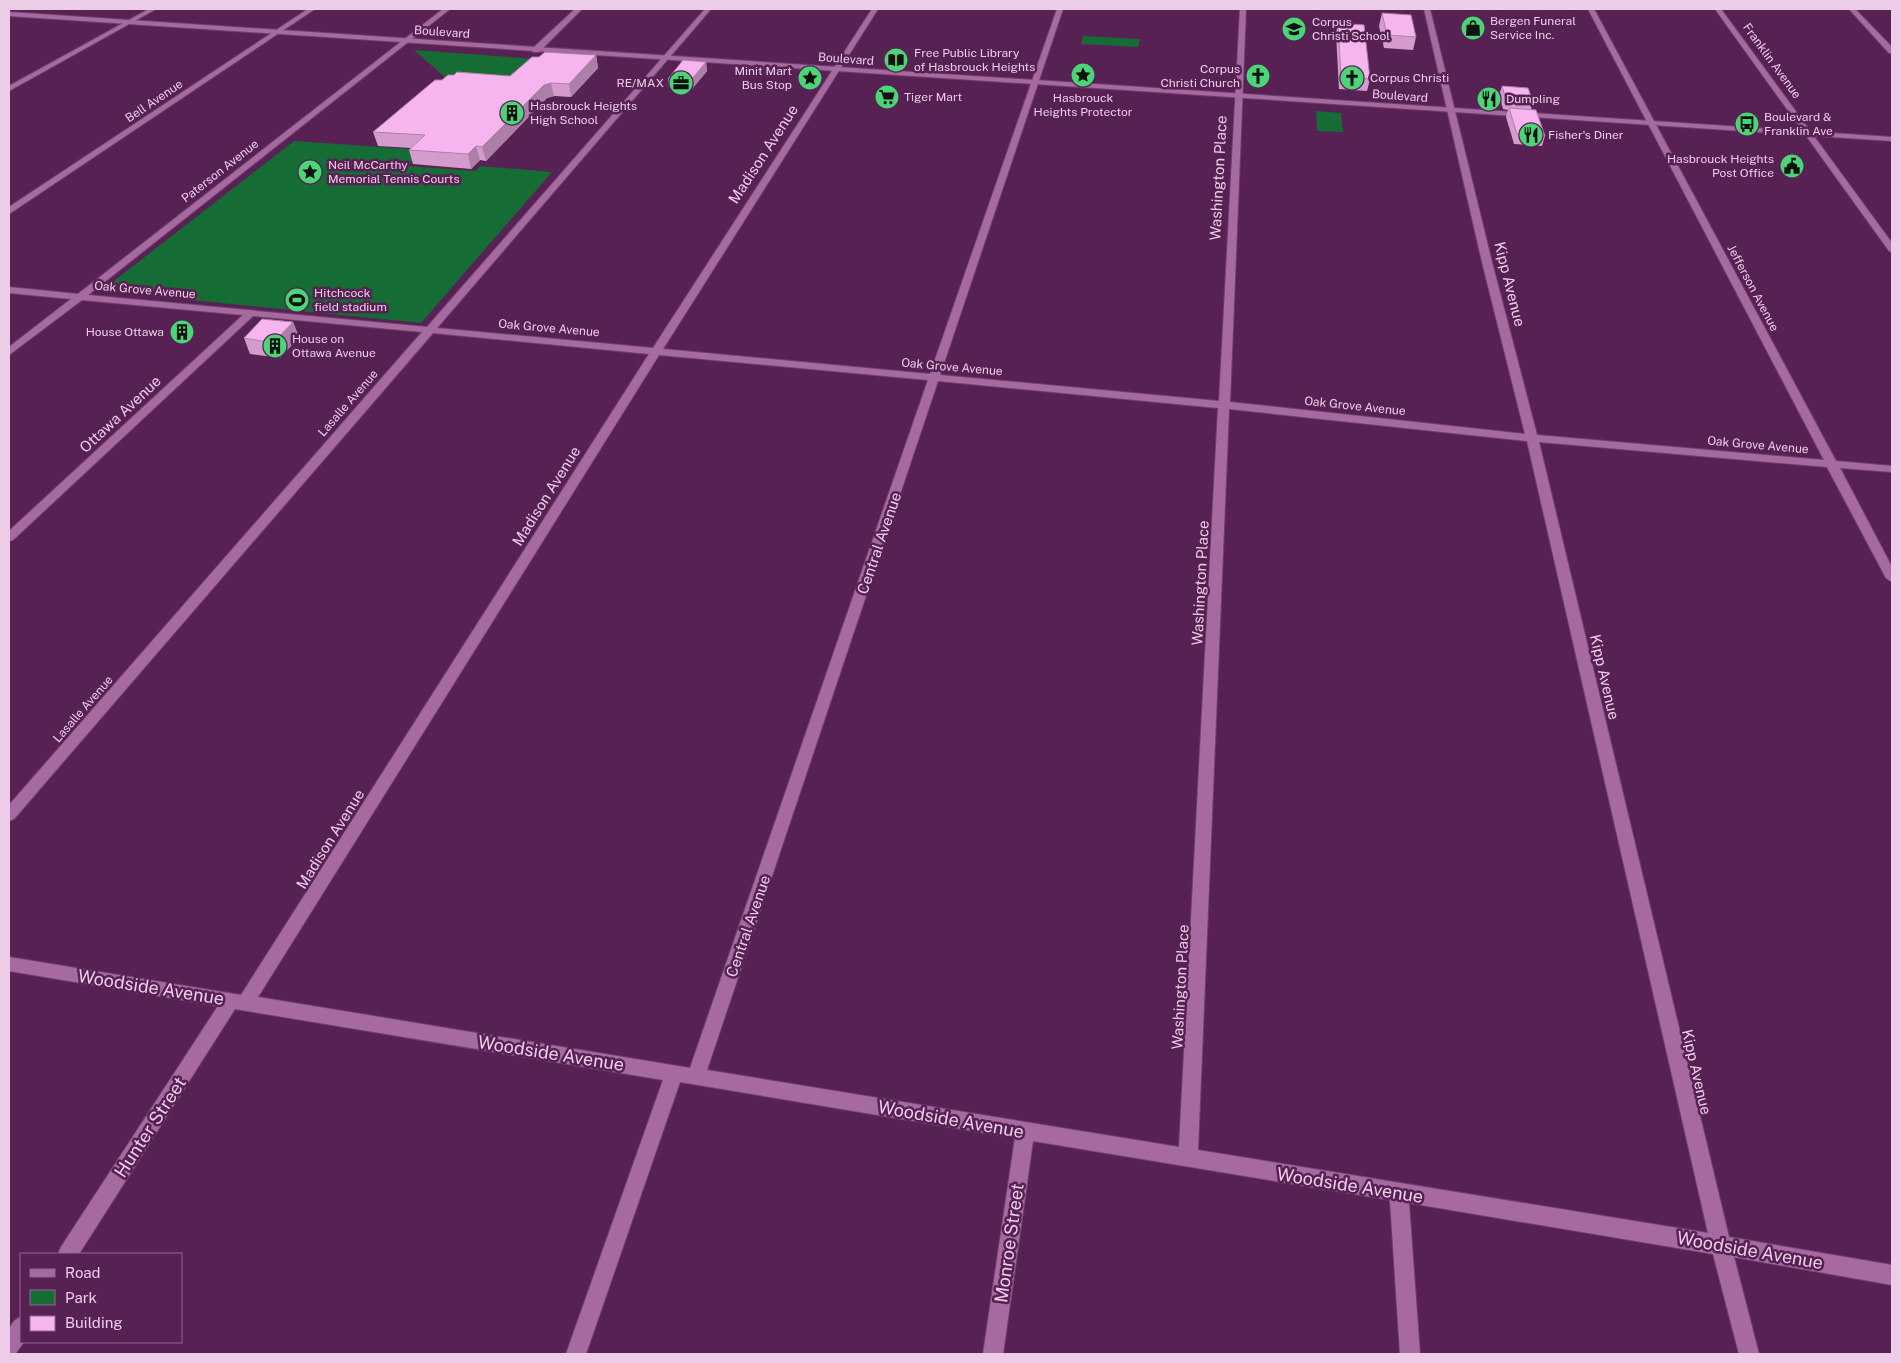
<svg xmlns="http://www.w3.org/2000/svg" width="1901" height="1363" font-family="'Public Sans',sans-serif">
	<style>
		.green { fill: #156c35 }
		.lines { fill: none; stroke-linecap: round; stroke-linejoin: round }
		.minor-casing { stroke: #70406d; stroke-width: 2 }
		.tertiary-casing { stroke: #70406d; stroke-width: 2 }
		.minor { fill: #a66aa0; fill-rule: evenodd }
		.tertiary { fill: #a66aa0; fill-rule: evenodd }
		.wall { fill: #d49ccd }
		.shaded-wall { fill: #ac7fa7 }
		.building { fill: #f6b5ee; stroke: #ac7fa7 }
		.labels { text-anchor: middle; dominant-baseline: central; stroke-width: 5; stroke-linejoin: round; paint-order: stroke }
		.far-poi-label { font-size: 12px; fill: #edcce8; stroke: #572154; text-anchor: start }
		.far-street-label { font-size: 12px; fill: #edcce8; stroke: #572154 }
		.street-label { font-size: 15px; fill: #edcce8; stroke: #572154 }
		.near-street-label { font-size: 18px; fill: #edcce8; stroke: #572154 }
	</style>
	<rect width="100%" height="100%" fill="#572154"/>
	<path class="green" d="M1083 36 1140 39 1138 47 1081 44Z
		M414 50 537 59 505 88 454 85Z
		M1316 111 1341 113 1343 132 1317 131Z
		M294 141 424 150 407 166 475 171 480 166 552 172 421 323 101 291Z"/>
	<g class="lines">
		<defs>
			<path id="minor" d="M149 9H156L9 91V86Z
				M308 9H315L9 214V207Z
				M443 9H450L88 295 427 327 705 9H711L437 328 653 348 872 9H878L663 349 930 374 1057 9H1063L940 375 1219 401 1240 9H1246L1230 402 1525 434 1482 262 1424 9H1430L1492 262 1537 435 1824 460 1588 9H1594L1836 461 1892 466V472L1840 468 1892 567V582L1886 578 1827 467 1539 442 1729 1237 1892 1265V1285L1734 1257 1759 1354H1739L1713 1254 1409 1203 1420 1354H1400L1390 1200 1033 1141 1003 1354H983L1015 1138 680 1082 586 1354H566L663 1080 235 1009 79 1254H58L61 1247 218 1006 9 971V957L241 995 649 354 433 333 14 819 9 821V805L422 332 253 316 13 540 9 541V531L243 315 82 300 9 355V347L71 299 9 293V287L78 294ZM659 355 928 380 690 1068 258 997ZM938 381 1218 408 1179 1147 707 1070ZM1229 409 1527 441 1708 1233 1198 1150Z
				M575 9H582L539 52H533V48Z
				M1715 9H1721L1892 243V252L1889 251Z
				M1849 9H1855L1892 47V53H1889Z
				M21 1317V1342H24L16 1353 9 1354C9 1339 5 1323 21 1317Z"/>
			<path id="tertiary" d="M9 12 1892 137V141L9 16Z"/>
		</defs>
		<use href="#minor" class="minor-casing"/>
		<use href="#tertiary" class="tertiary-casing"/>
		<use href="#minor" class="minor"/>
		<use href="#tertiary" class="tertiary"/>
	</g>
	<path class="wall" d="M1382 13 1416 37 1413 50 1384 48 1379 26Z
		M1338 23 1370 79 1367 91 1339 89 1336 34Z
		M596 55 598 68 571 97 554 96 547 98 486 161 480 160 471 169 413 164 409 150 411 148 378 146 373 132 442 80 510 76 539 57Z
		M706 62 707 71 692 89 669 88 668 79Z
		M1502 86 1533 102 1531 110 1545 136 1542 146 1514 144 1506 117 1508 110 1503 109 1499 95Z
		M293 322 299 337 280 358 250 354 244 338Z"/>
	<path class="shaded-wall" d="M596 55 598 68 571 97 569 84Z
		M706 62 707 71 692 89 691 80Z
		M551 83 554 96 547 98 486 161 482 147 544 85Z
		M476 146 480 160 471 169 468 154Z
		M293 322 299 337 280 358 273 343Z"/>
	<path class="building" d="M1382 13 1411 15 1416 37 1387 35Z
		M1338 23 1364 25 1370 79 1341 77Z
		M545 52 596 55 569 84 551 83 544 85 482 147 476 146 468 154 409 150 425 135 373 132 435 80H442L448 75H454L457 72 510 76 532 57H539Z
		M683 60 706 62 691 80 668 79Z
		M1502 86 1528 88 1533 102 1506 100Z
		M1509 108 1536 110 1545 136 1517 134Z
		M262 319 293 322 273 343 244 338Z"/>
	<defs>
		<symbol id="shop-disc" viewBox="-11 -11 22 22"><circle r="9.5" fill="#4ad677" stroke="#572154"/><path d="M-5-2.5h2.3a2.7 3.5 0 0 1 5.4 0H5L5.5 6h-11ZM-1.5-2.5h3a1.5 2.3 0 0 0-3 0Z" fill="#111"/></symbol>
		<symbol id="school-disc" viewBox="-11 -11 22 22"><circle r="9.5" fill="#4ad677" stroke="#572154"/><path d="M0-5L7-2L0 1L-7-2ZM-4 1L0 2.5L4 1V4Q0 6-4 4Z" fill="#111"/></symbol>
		<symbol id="library-disc" viewBox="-11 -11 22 22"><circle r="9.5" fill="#4ad677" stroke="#572154"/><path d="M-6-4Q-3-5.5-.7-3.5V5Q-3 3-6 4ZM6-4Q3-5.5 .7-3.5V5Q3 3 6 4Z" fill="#111"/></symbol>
		<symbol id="sight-disc" viewBox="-11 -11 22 22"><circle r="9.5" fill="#4ad677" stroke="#572154"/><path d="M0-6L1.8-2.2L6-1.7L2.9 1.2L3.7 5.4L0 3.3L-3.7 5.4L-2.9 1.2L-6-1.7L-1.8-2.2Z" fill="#111"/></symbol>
		<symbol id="church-disc" viewBox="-11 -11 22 22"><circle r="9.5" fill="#4ad677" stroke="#572154"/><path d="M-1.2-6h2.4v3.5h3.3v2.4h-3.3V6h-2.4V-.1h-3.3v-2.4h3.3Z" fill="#111"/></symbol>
		<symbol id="office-disc" viewBox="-11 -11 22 22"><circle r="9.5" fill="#4ad677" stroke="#572154"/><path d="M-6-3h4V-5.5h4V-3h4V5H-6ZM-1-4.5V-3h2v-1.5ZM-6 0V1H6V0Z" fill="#111"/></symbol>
		<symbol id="supermarket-disc" viewBox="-11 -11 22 22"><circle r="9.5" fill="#4ad677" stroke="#572154"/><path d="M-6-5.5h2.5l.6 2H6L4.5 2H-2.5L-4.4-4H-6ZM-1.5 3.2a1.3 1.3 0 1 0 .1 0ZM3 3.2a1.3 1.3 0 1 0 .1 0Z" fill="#111"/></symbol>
		<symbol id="restaurant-disc" viewBox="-11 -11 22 22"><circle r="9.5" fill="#4ad677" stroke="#572154"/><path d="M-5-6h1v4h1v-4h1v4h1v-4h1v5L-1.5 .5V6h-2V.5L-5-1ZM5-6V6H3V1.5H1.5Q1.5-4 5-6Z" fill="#111"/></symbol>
		<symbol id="building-disc" viewBox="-11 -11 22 22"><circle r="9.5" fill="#4ad677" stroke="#572154"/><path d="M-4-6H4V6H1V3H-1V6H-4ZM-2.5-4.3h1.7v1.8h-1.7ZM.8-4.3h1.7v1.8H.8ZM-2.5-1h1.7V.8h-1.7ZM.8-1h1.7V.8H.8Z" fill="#111"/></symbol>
		<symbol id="bus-disc" viewBox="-11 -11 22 22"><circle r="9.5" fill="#4ad677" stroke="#572154"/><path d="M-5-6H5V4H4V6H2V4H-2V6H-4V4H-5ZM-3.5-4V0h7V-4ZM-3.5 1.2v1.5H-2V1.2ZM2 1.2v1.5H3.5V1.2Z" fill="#111"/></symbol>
		<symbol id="civic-disc" viewBox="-11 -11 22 22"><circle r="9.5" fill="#4ad677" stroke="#572154"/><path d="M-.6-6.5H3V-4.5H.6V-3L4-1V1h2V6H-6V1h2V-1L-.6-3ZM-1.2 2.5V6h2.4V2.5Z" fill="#111"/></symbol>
		<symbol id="stadium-disc" viewBox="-11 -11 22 22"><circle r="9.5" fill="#4ad677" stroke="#572154"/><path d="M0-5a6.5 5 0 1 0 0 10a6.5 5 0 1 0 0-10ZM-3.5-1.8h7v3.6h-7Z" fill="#111"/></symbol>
	</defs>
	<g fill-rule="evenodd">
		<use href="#shop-disc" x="1459" y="14" width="28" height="28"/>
		<use href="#school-disc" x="1280" y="15" width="28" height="28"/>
		<use href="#library-disc" x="882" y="46" width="28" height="28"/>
		<use href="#sight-disc" x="1069" y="61" width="28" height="28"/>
		<use href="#church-disc" x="1244" y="62" width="28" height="28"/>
		<use href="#sight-disc" x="796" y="64" width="28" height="28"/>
		<use href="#church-disc" x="1338" y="64" width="28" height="28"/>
		<use href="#office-disc" x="667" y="69" width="28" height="28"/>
		<use href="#supermarket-disc" x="873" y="83" width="28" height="28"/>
		<use href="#restaurant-disc" x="1475" y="85" width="28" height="28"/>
		<use href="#building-disc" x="498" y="99" width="28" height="28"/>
		<use href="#bus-disc" x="1733" y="110" width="28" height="28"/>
		<use href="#restaurant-disc" x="1517" y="121" width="28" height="28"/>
		<use href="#civic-disc" x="1778" y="152" width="28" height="28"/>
		<use href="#sight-disc" x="296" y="158" width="28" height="28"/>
		<use href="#stadium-disc" x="283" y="286" width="28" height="28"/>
		<use href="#building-disc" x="168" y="318" width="28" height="28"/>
		<use href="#building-disc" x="261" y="332" width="28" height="28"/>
	</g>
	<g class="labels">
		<g class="far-poi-label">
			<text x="1490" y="21">Bergen Funeral<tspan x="1490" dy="14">Service Inc.</tspan></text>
			<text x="1312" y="22">Corpus<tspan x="1312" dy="14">Christi School</tspan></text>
			<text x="914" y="53">Free Public Library<tspan x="914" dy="14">of Hasbrouck Heights</tspan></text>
			<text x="1240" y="69" text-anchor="end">Corpus<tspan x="1240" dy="14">Christi Church</tspan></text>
			<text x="792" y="71" text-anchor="end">Minit Mart<tspan x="792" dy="14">Bus Stop</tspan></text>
			<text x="1370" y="78">Corpus Christi</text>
			<text x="664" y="83" text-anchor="end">RE/MAX</text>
			<text x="904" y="97">Tiger Mart</text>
			<text x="1083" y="98" text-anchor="middle">Hasbrouck<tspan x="1083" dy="14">Heights Protector</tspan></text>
			<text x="1506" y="99">Dumpling</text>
			<text x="530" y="106">Hasbrouck Heights<tspan x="530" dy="14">High School</tspan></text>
			<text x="1764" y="117">Boulevard &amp;<tspan x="1764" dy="14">Franklin Ave</tspan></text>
			<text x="1548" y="135">Fisher's Diner</text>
			<text x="1774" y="159" text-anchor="end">Hasbrouck Heights<tspan x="1774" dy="14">Post Office</tspan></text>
			<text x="328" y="165">Neil McCarthy<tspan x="328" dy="14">Memorial Tennis Courts</tspan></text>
			<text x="314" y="293">Hitchcock<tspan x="314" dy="14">field stadium</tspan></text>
			<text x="164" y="332" text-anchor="end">House Ottawa</text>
			<text x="292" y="339">House on<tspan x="292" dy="14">Ottawa Avenue</tspan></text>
		</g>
		<g class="far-street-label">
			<text transform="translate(442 32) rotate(4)">Boulevard</text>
			<text transform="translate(846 59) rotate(4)">Boulevard</text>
			<text transform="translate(1772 61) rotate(54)">Franklin Avenue</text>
			<text transform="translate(1400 96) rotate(4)">Boulevard</text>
			<text transform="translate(154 101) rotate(-34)">Bell Avenue</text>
			<text transform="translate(220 171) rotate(-38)">Paterson Avenue</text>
			<text transform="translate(1753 288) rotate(62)">Jefferson Avenue</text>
			<text transform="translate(145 290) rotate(5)">Oak Grove Avenue</text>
			<text transform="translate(549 328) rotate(5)">Oak Grove Avenue</text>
			<text transform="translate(952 367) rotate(5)">Oak Grove Avenue</text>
			<text transform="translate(348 403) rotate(-49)">Lasalle Avenue</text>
			<text transform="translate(1355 406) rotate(6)">Oak Grove Avenue</text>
			<text transform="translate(1758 445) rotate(5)">Oak Grove Avenue</text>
			<text transform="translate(83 709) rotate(-49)">Lasalle Avenue</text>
		</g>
		<g class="street-label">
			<text transform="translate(763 154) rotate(-57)">Madison Avenue</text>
			<text transform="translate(1218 178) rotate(-87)">Washington Place</text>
			<text transform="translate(1510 284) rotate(76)">Kipp Avenue</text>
			<text transform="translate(120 414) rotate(-43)">Ottawa Avenue</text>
			<text transform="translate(546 496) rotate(-58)">Madison Avenue</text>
			<text transform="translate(879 543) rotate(-71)">Central Avenue</text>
			<text transform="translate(1200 583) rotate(-87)">Washington Place</text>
			<text transform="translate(1605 677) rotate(77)">Kipp Avenue</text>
			<text transform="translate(330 839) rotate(-58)">Madison Avenue</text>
			<text transform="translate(748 926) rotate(-71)">Central Avenue</text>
			<text transform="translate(1180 987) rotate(-87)">Washington Place</text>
			<text transform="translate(1697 1072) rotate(77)">Kipp Avenue</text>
		</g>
		<g class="near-street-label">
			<text transform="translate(151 987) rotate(9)">Woodside Avenue</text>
			<text transform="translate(551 1053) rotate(9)">Woodside Avenue</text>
			<text transform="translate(951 1119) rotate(10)">Woodside Avenue</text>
			<text transform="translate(150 1127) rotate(-57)">Hunter Street</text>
			<text transform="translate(1350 1185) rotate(9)">Woodside Avenue</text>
			<text transform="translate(1009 1243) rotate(-82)">Monroe Street</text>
			<text transform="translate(1750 1250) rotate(10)">Woodside Avenue</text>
		</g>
	</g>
	<rect width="1901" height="1363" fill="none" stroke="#edcce8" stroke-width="20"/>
	<rect x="20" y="1253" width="162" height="90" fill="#572154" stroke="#93658f"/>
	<rect x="30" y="1269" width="25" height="8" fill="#a66aa0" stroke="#93658f"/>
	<text x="65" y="1278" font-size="15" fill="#edcce8">Road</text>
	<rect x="30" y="1290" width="25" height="15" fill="#156c35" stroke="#93658f"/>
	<text x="65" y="1303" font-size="15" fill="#edcce8">Park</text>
	<rect x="30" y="1316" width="25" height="15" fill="#f6b5ee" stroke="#93658f"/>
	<text x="65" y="1328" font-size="15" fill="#edcce8">Building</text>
</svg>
